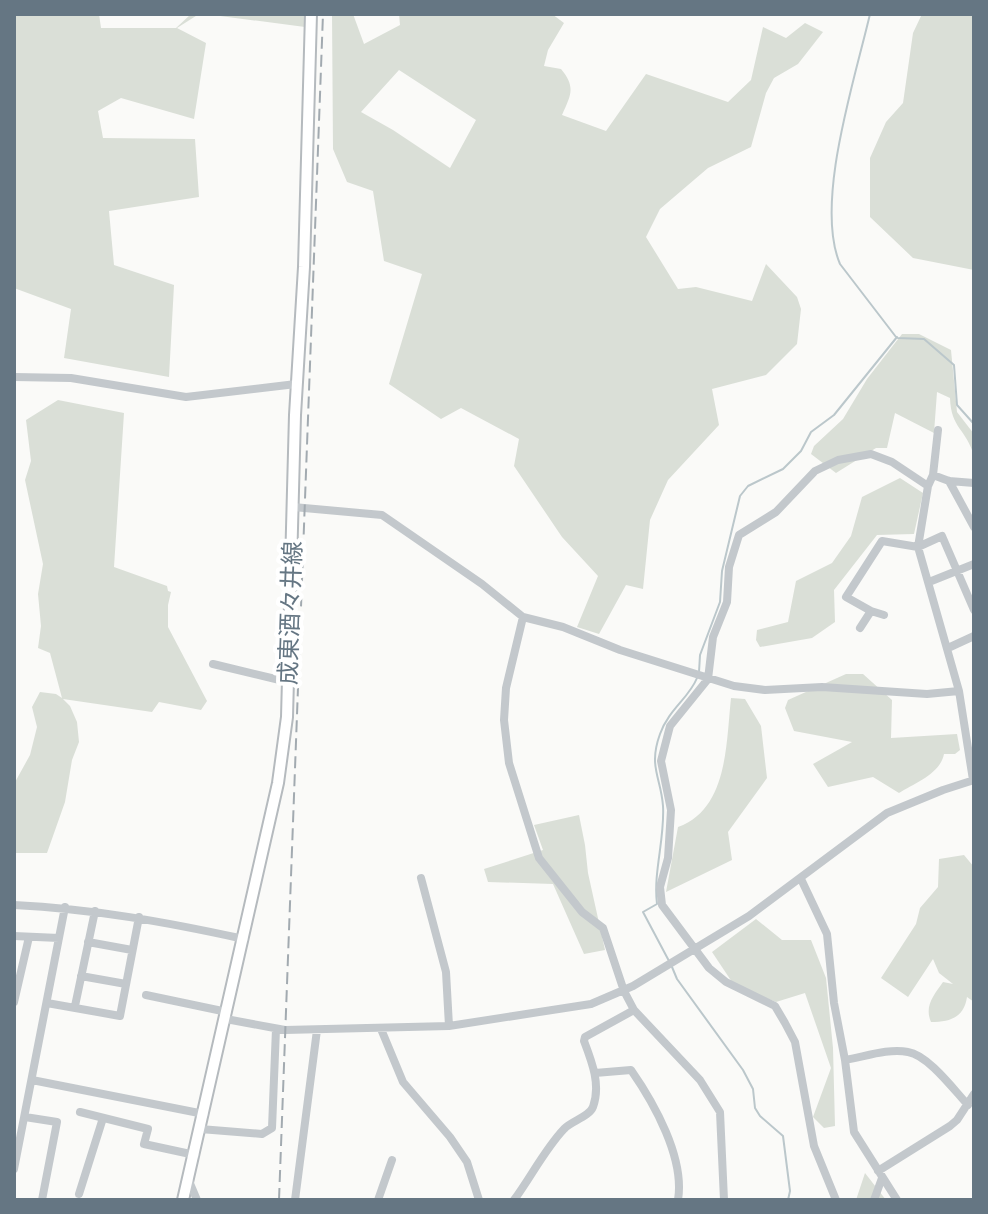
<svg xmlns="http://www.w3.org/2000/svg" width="988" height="1214" font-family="'DM Sans','Noto Sans JP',sans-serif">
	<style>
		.green { fill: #dadfd7; fill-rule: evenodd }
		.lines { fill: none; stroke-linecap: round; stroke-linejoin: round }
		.stream { stroke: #bbc7cb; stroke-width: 2 }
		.major-casing { stroke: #b5babe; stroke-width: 14 }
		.minor { stroke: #c3c8cc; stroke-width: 8 }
		.major { stroke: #fff; stroke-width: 10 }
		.rail { stroke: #a2aab0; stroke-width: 2; stroke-dasharray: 12 6; stroke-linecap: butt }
		.labels { text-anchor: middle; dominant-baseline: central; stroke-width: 8; stroke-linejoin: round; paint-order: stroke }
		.street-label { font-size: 24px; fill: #657683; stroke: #fff }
	</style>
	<rect width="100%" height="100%" fill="#fafaf8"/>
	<path class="green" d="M15 14H99L101 28H176L191 14H199L177 28 206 43 194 119 121 98 98 111 103 138 195 139 199 197 109 211 114 265 174 285 169 377 64 358 71 309 14 288Z
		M205 14H305V27Z
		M332 14H353L364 44 400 25 399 14H552L564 23 548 50 544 66 561 69C576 87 571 95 562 115L606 131 646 74 728 102 751 80 763 27 786 38 805 23 823 32 798 64 774 78 766 93 751 147 708 168 660 209 646 237 678 289 696 287 752 301 766 264 797 297 801 309 797 344 766 375 712 389 719 425 668 480 650 520 643 589 626 585 599 634 577 627 598 576 562 537 514 466 519 439 461 408 441 419 389 384 422 274 384 261 373 191 347 182 333 149ZM399 70 476 120 450 168 393 130 361 112Z
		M922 14H974V270L913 258 870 217V158L886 122 903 103 913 33Z
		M902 334H919L951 350 957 412 974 434V456C966 428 951 429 950 398L937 392 934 433 895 413 887 448H876L836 473 811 454 814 446 843 419 867 379Z
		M58 400 124 413 114 567 167 586 168 591 171 592 168 605V627L207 701 201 710 159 702 152 712 63 699 70 706 77 722 79 742 72 760 65 802 47 853H14V784L30 755 37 727 32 707 40 692 56 694 62 698 50 653 38 648 41 626 38 594 43 564 25 480 31 461 26 420Z
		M900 478 923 493 914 534 877 535 834 590 835 622 812 638 760 647 756 640 757 630 788 622 796 581 832 563 851 536 862 497Z
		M846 674H863L892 700 891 738 957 734 960 750 955 754H944C940 774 915 783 899 793L873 777 828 787 813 764 852 742 794 731 785 708 788 700Z
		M731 698 745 699 761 726 767 778 728 832 732 860 666 892 678 827C728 809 726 744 731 698Z
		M579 815 585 845 588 873 605 950 584 954 553 884 488 882 484 869 543 850 534 825Z
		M964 855 974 867V1002L967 997C964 1017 951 1022 931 1022 924 1006 934 995 943 982L953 984 939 973 933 959 908 997 881 978 916 924 920 908 938 887 939 859Z
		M756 919 782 940H811L826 978 833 1048 835 1126 824 1128 813 1117 831 1068 805 993 776 1002 734 985 712 952Z
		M865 1173 886 1200H856Z"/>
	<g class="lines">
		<path class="stream" d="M870 14C855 79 814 203 840 264L896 337
			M898 338 924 339 954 365 957 405 974 424
			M699 672 700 655 720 602 722 571 740 496 748 486 783 469 801 451 811 432 834 415 897 337
			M669 961 643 912 657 904C653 872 665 839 663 806 661 777 648 767 660 734 669 709 689 698 697 678
			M672 967 677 979 743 1070 753 1089 755 1108 760 1116 783 1136 790 1191 788 1200"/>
		<defs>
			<path id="major" d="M183 1200 278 783 287 717 295 415 304 267 311 14"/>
		</defs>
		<use href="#major" class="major-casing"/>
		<path class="minor" d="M14 377 71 378 186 397 296 384
			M938 430 933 475 928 486 918 547 959 691 973 780
			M933 475 949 481 974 483
			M949 481 974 527
			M293 507 382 515 482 584 523 617 563 627 620 650 734 686 765 690 822 687 927 694 959 691
			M929 582 974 564
			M884 615 871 611 846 597 882 541 918 547 942 536 974 610
			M523 617 506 688 504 720 509 763 539 858 582 912 603 928 624 991 634 1010 700 1080 720 1112 724 1200
			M860 628 871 611
			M948 648 974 636
			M213 664 288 682
			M421 878 446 972 449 1026
			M801 879 827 934 834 1003 845 1060 854 1132 897 1200
			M14 905C94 909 166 922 244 939
			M14 936 59 938
			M88 942 132 950
			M81 976 126 984
			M146 995 227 1012
			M14 1002 29 937
			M47 1003 120 1016 139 917
			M75 1006 95 911
			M226 1019 285 1030 449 1026 591 1004 633 986 749 916 887 813 943 790 974 780
			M381 1029 403 1082 450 1137 467 1162 479 1200
			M845 1060C864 1057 888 1048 908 1052 928 1055 954 1090 968 1105
			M595 1073 631 1070C654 1103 685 1158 678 1200
			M32 1080 204 1114
			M80 1112 148 1129 144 1144 195 1155
			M25 1117 57 1122 42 1200
			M200 1129 262 1134 272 1128 276 1029
			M14 1169 65 907
			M878 1171 950 1126 957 1120 974 1094
			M189 1181 197 1200
			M79 1194 103 1118
			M295 1200 317 1030
			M378 1200 392 1160
			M514 1200C531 1177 545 1149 564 1129 571 1121 589 1117 593 1107 601 1085 592 1062 584 1041L585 1037 634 1010
			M836 1200 814 1146 795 1042 785 1023 775 1006 726 982 709 968 662 905 660 887 668 858 671 810 661 761 670 726 708 679 713 637 727 602 729 567 739 535 776 512 815 471 838 460 871 454 892 462 928 486
			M874 1200 882 1178"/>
		<use href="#major" class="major"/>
		<path class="rail" d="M279 1200 323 14"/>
	</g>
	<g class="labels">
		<g class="street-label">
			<text transform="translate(290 613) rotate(-88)">成東酒々井線</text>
		</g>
	</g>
	<rect width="988" height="1214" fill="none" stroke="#657683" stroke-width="32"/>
</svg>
